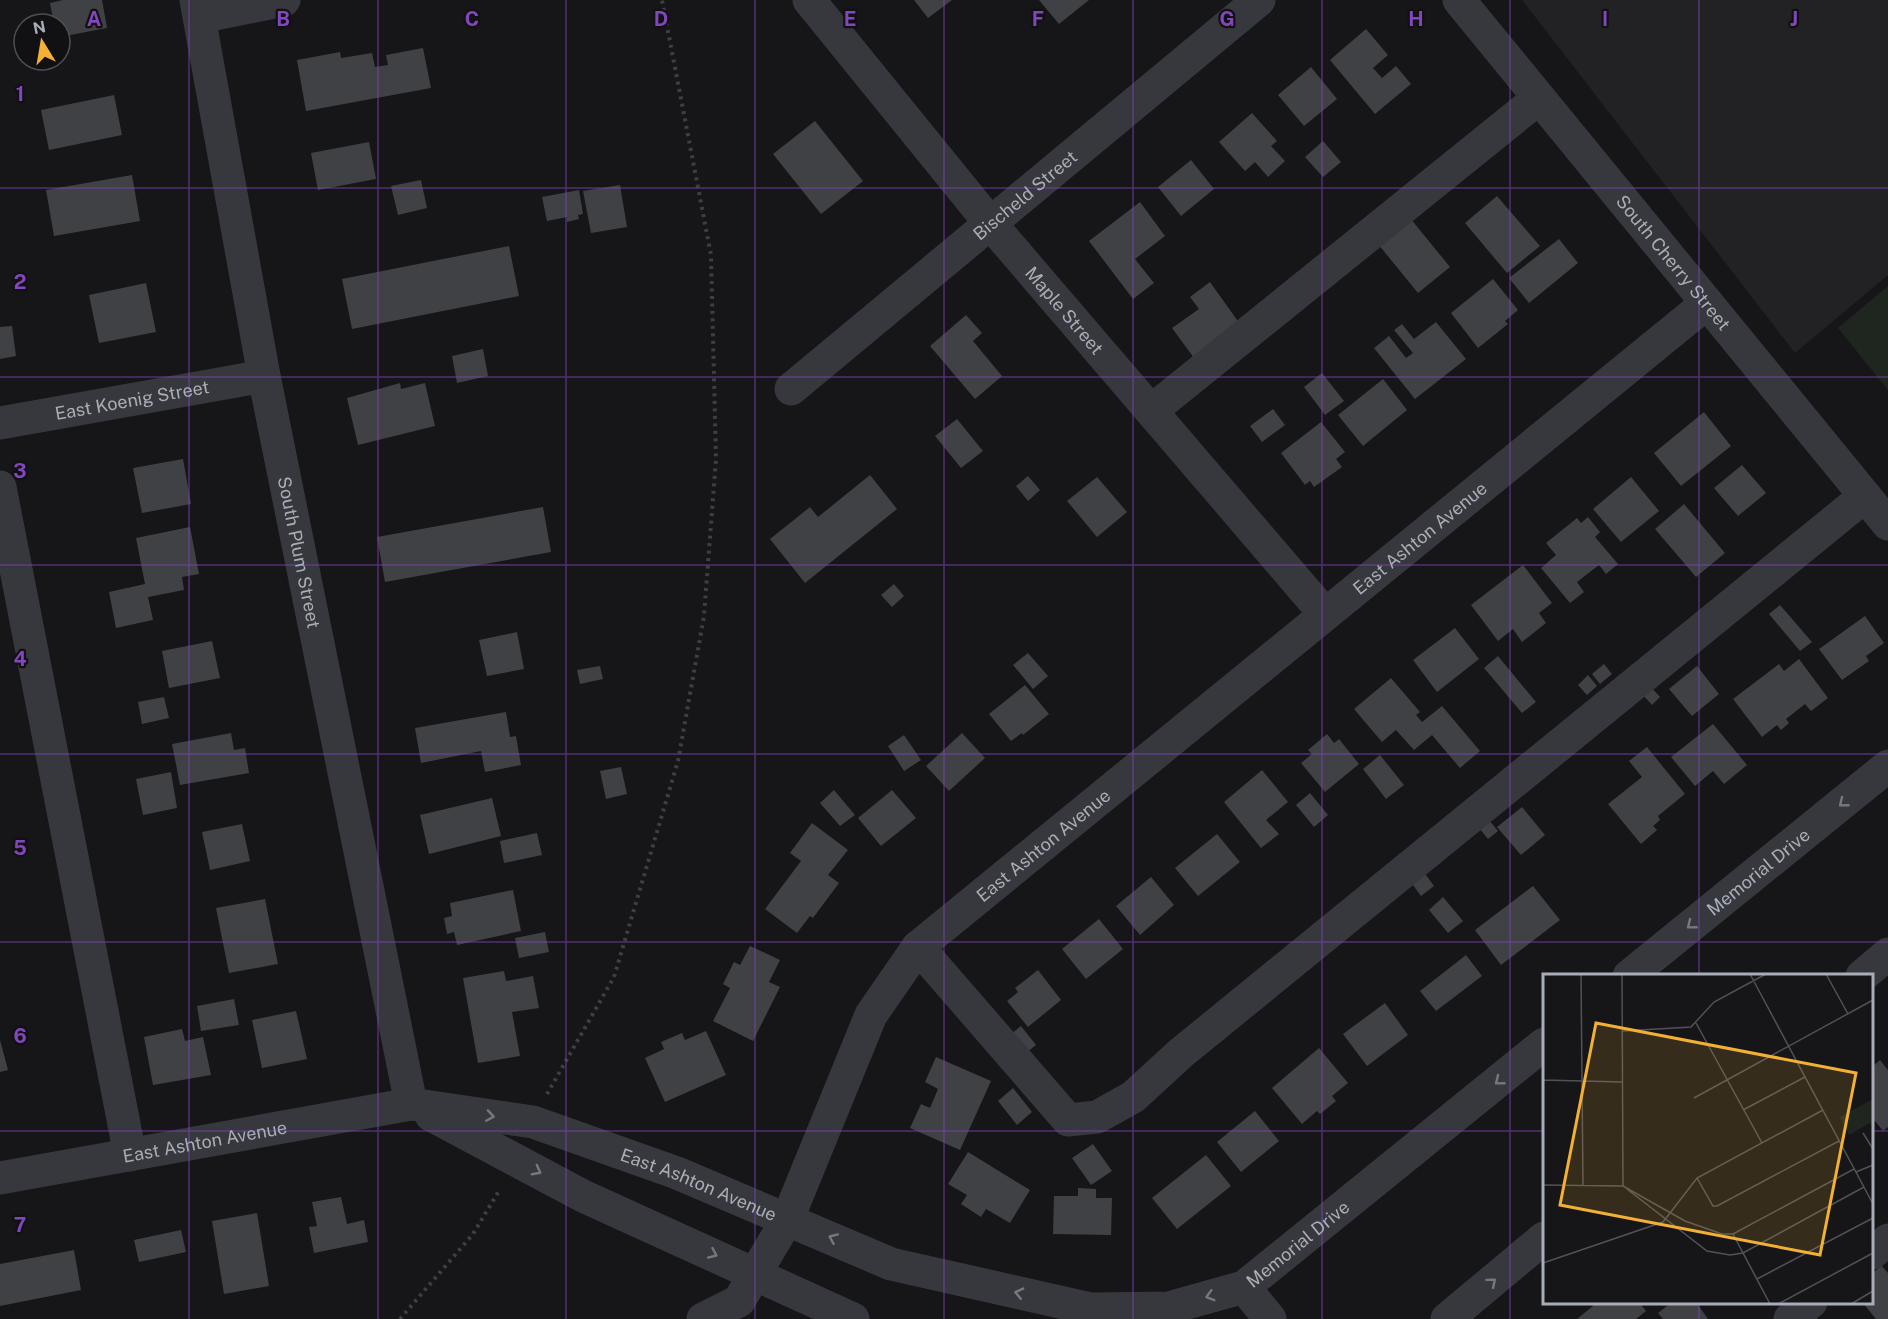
<svg xmlns="http://www.w3.org/2000/svg" width="1888" height="1319" font-family="'Public Sans',sans-serif">
	<style>
		.built { fill: #222225 }
		.green { fill: #1e261f }
		.building { fill: #404145 }
		.lines { fill: none; stroke-linecap: round; stroke-linejoin: round }
		.path { stroke: #3d3f44; stroke-width: 4; stroke-dasharray: 3 4.5; stroke-linecap: butt }
		.minor { stroke: #37383d; stroke-width: 33 }
		.oneway { stroke: #757881 }
		.grid { fill: none; stroke: #8446be; stroke-width: 1.5; stroke-opacity: 0.55 }
		.labels { text-anchor: middle; dominant-baseline: central; stroke-width: 4.5; stroke-linejoin: round; paint-order: stroke }
		.street-label { font-size: 18px; fill: #a8adb8; stroke: #111113 }
		.inset-road { fill: none; stroke: #505258; stroke-width: 1.5 }
		.view { fill: #f2b134; fill-opacity: 0.15; stroke: #f2b134; stroke-width: 3 }
		.inset-edge { fill: none; stroke: #a8adb8; stroke-width: 3 }
		.grid-label { font-size: 20px; text-anchor: middle; font-weight: bold; fill: #8446be; stroke: #111113; stroke-width: 4.5; stroke-linejoin: round; paint-order: stroke }
	</style>
	<rect width="100%" height="100%" fill="#161618"/>
	<path class="built" d="M1522 0H1888V275L1795 353Z"/>
	<path class="green" d="M1888 286V390L1838 328Z"/>
	<path class="building" d="M63 0H102L107 28 60 37V24H54L50 3Z
		M914 0H952L928 18Z
		M1039 0H1089L1059 24Z
		M1366 29 1388 55 1373 68 1382 78 1396 66 1411 84 1375 114 1330 60Z
		M423 48 431 88 306 111 297 60 340 52 341 58 372 53 375 67 388 65 386 55Z
		M1311 67 1337 99 1304 126 1278 95Z
		M114 95 122 135 49 150 41 110Z
		M1252 113 1277 141 1271 146 1285 161 1268 177 1255 162 1245 171 1219 142Z
		M815 121 863 181 821 214 773 154Z
		M1323 141 1341 162 1323 177 1305 157Z
		M369 142 376 179 318 190 311 153Z
		M1191 160 1214 189 1181 216 1158 187Z
		M132 175 140 221 54 236 46 190Z
		M421 180 427 208 398 215 391 186Z
		M620 185 627 227 591 233 583 191Z
		M579 190 583 214 578 215 579 219 567 222V217L547 221 542 197Z
		M1497 196 1540 246 1507 273 1465 223Z
		M1140 202 1165 236 1135 259 1154 283 1133 299 1089 241Z
		M1410 218 1450 267 1418 293 1378 244Z
		M1559 239 1578 263 1529 303 1509 278Z
		M509 246 519 296 352 329 342 279Z
		M1493 279 1518 310 1505 321 1508 324 1478 348 1451 313Z
		M1210 282 1240 324 1194 358 1172 328 1199 309 1190 297Z
		M146 283 156 332 99 343 89 295Z
		M966 315 982 333 973 341 1002 376 975 399 930 346Z
		M1436 322 1466 359 1415 399 1374 348 1389 336 1406 358 1413 353 1394 330 1402 324 1414 339Z
		M12 326 16 356 0 359V327Z
		M483 349 488 376 457 383 452 356Z
		M1322 373 1344 401 1325 415 1304 387Z
		M1383 379 1407 410 1363 446 1338 415Z
		M400 383 401 389 425 383 435 426 358 445 347 398Z
		M1273 409 1285 425 1262 442 1250 426Z
		M1704 412 1731 446 1681 486 1654 453Z
		M957 419 983 451 961 468 935 436Z
		M1321 422 1345 452 1336 459 1342 467 1314 487 1310 481 1305 485 1281 453Z
		M183 459 191 504 142 513 133 468Z
		M1742 465 1766 493 1738 516 1714 488Z
		M870 475 897 509 805 583 770 539 810 507 818 517Z
		M1028 476 1040 490 1028 501 1016 486Z
		M1097 477 1127 512 1097 537 1067 501Z
		M1631 477 1659 511 1621 542 1593 509Z
		M1684 504 1725 553 1696 577 1655 529Z
		M543 507 551 552 385 582 377 537Z
		M1588 517 1600 532 1595 537 1618 564 1606 574 1599 565 1577 582 1584 592 1570 603 1541 568 1556 555 1546 543 1577 518 1581 523Z
		M190 527 199 574 182 577 184 590 148 597 153 620 116 628 109 592 145 584 136 538Z
		M1523 565 1552 603 1539 613 1546 623 1522 642 1513 629 1498 641 1471 605Z
		M894 584 904 596 892 607 881 595Z
		M1780 605 1812 642 1800 651 1769 614Z
		M1865 616 1884 643 1866 656 1869 661 1842 680 1819 649Z
		M1455 628 1479 659 1437 692 1413 660Z
		M517 632 524 669 487 676 479 640Z
		M212 641 220 678 169 688 162 651Z
		M1028 653 1048 676 1033 689 1013 665Z
		M1498 656 1536 702 1522 713 1484 668Z
		M1799 659 1828 698 1811 711 1805 704 1786 719 1789 723 1781 730 1777 725 1762 737 1733 699 1779 664 1784 671Z
		M1604 664 1612 674 1600 684 1592 674Z
		M600 666 603 679 580 684 577 670Z
		M1697 666 1719 694 1692 716 1669 689Z
		M1588 675 1597 686 1587 695 1578 685Z
		M1391 678 1420 712 1416 715 1422 722 1442 706 1480 751 1460 768 1432 735 1414 750 1396 730 1382 742 1354 709Z
		M1025 685 1049 714 1023 735 1022 733 1011 741 989 714Z
		M1649 685 1660 697 1652 705 1641 693Z
		M164 697 169 718 142 724 138 702Z
		M506 712 510 737 516 736 521 765 485 772 481 751 421 763 415 728Z
		M1713 724 1747 765 1724 784 1713 771 1695 786 1671 757Z
		M231 733 234 750 245 748 249 773 180 785 172 744Z
		M962 733 985 758 949 791 926 766Z
		M1327 734 1334 743 1339 739 1359 764 1325 792 1301 763 1312 754 1308 750Z
		M904 735 921 760 904 771 888 746Z
		M1647 747 1685 794 1658 816 1660 820 1653 826 1657 830 1641 844 1608 804 1642 777 1629 761Z
		M1380 755 1404 785 1386 799 1363 769Z
		M621 767 627 794 606 799 600 771Z
		M1262 770 1288 802 1266 820 1279 834 1261 848 1224 802Z
		M171 772 177 808 143 815 136 779Z
		M834 790 855 815 840 826 820 803Z
		M892 790 916 818 881 846 858 818Z
		M1310 793 1328 815 1314 827 1296 805Z
		M492 798 501 836 429 854 420 815Z
		M1522 807 1545 835 1521 855 1497 827Z
		M1484 814 1498 831 1488 839 1474 822Z
		M812 823 848 850 828 875 839 883 813 918 810 916 797 933 765 909 801 861 790 853Z
		M242 824 250 861 210 870 202 832Z
		M537 833 542 855 504 863 500 841Z
		M1217 834 1240 862 1198 896 1175 868Z
		M1423 871 1434 886 1421 896 1410 881Z
		M1151 877 1174 905 1140 935 1116 906Z
		M1533 886 1560 920 1501 965 1475 930Z
		M513 890 521 931 457 945 454 932 447 934 444 918 452 916 450 903Z
		M1443 897 1463 921 1448 933 1429 910Z
		M265 899 278 964 229 973 216 908Z
		M1099 919 1123 949 1086 979 1062 949Z
		M545 932 549 952 519 958 515 938Z
		M750 946 780 960 769 982 780 987 753 1041 713 1021 730 988 723 984 734 962 740 965Z
		M1466 955 1482 976 1436 1011 1420 991Z
		M1038 970 1061 1000 1028 1027 1007 1001 1018 992 1015 988Z
		M504 971 506 981 533 976 539 1008 512 1012 520 1056 478 1063 463 978Z
		M234 999 239 1025 201 1031 197 1006Z
		M1385 1003 1408 1035 1367 1066 1343 1034Z
		M296 1011 307 1059 262 1068 252 1020Z
		M1021 1026 1036 1045 1022 1056 1006 1038Z
		M182 1029 185 1041 203 1037 211 1075 153 1085 144 1037Z
		M706 1031 726 1075 665 1102 645 1058 664 1049 661 1042 682 1033 685 1040Z
		M0 1040 8 1070 0 1072Z
		M1319 1048 1348 1083 1332 1096 1336 1101 1320 1114 1317 1111 1302 1124 1272 1088Z
		M936 1057 991 1081 960 1150 910 1128 921 1104 930 1108 938 1089 925 1082Z
		M1880 1060 1888 1070V1127L1883 1131 1875 1121 1872 1124V1067Z
		M1013 1088 1032 1112 1017 1125 998 1101Z
		M1255 1111 1279 1141 1241 1172 1217 1142Z
		M1093 1144 1112 1171 1091 1185 1072 1158Z
		M968 1152 1030 1190 1010 1223 986 1209 981 1217 961 1204 967 1195 948 1184Z
		M1206 1155 1231 1186 1177 1229 1152 1198Z
		M1078 1188 1096 1189V1198H1112L1111 1235 1053 1234 1054 1196H1078Z
		M341 1197 347 1224 364 1220 368 1242 314 1253 309 1227 317 1226 312 1202Z
		M257 1213 269 1286 224 1294 212 1221Z
		M181 1230 186 1252 139 1262 134 1240Z
		M74 1250 81 1290 0 1306V1264Z
		M1881 1265 1888 1273V1319H1876L1862 1302H1872V1274Z
		M1589 1302H1639L1646 1311 1636 1319H1577L1593 1306Z
		M1672 1302H1696L1708 1319H1663L1658 1313Z"/>
	<g class="lines">
		<path class="path" d="M547 1094 614 977 678 761 704 616 716 459 711 255 662 0
			M400 1319 473 1234 500 1189"/>
		<g class="minor">
			<path id="s1" d="M196 0 264 376 411 1104"/>
			<path id="s2" d="M809 0 990 223 1325 614"/>
			<path id="s3" d="M1459 0 1888 524"/>
			<path d="M200 17 284 0"/>
			<path id="s4" d="M791 389 1259 0"/>
			<path d="M1151 411 1539 98"/>
			<path id="s5" d="M0 423 264 376"/>
			<path d="M0 487 130 1155"/>
			<path d="M918 947 1068 1120 1097 1117 1133 1097 1181 1053 1865 496"/>
			<path id="s6" d="M1629 976 1888 766"/>
			<path d="M1862 976 1888 954"/>
			<path d="M431 1115 583 1196 853 1319"/>
			<path id="s7" d="M0 1178 411 1104 533 1122 677 1173 891 1264 1091 1309 1169 1308 1244 1287 1544 1044"/>
			<path d="M1872 1253 1888 1240"/>
			<path d="M1244 1287 1270 1319"/>
			<path id="s8" d="M703 1319 739 1301 788 1218 871 1015 918 947 1707 303"/>
			<path d="M1447 1319 1544 1238"/>
			<path d="M1790 1319 1811 1302"/>
		</g>
	</g>
	<defs><path id="oneway-chevron" d="M-2-3.5L2.5 0L-2 3.5" fill="none" stroke-width="1.6" stroke-linecap="round" stroke-linejoin="round" transform="scale(1.5)"/></defs>
	<g class="oneway">
		<use href="#oneway-chevron" transform="translate(1843 803) rotate(141)"/>
		<use href="#oneway-chevron" transform="translate(1691 925) rotate(141)"/>
		<use href="#oneway-chevron" transform="translate(1499 1081) rotate(141)"/>
		<use href="#oneway-chevron" transform="translate(490 1116) rotate(9)"/>
		<use href="#oneway-chevron" transform="translate(537 1171) rotate(28)"/>
		<use href="#oneway-chevron" transform="translate(833 1238) rotate(-156)"/>
		<use href="#oneway-chevron" transform="translate(713 1254) rotate(24)"/>
		<use href="#oneway-chevron" transform="translate(1492 1282) rotate(-40)"/>
		<use href="#oneway-chevron" transform="translate(1019 1293) rotate(-167)"/>
		<use href="#oneway-chevron" transform="translate(1210 1296) rotate(164)"/>
	</g>
	<path class="grid" d="M189 0V1319M378 0V1319M566 0V1319M755 0V1319M944 0V1319M1133 0V1319M1322 0V1319M1510 0V1319M1699 0V976M0 188H1888M0 377H1888M0 565H1888M0 754H1888M0 942H1888M0 1131H1544M1872 1131H1888M1699 1302V1319"/>
	<g class="labels">
		<g class="street-label">
			<text stroke="none"><textPath href="#s4" startOffset="304">Bischeld Street</textPath></text>
			<text stroke="none"><textPath href="#s3" startOffset="339">South Cherry Street</textPath></text>
			<text stroke="none"><textPath href="#s2" startOffset="402">Maple Street</textPath></text>
			<text stroke="none"><textPath href="#s5" startOffset="134">East Koenig Street</textPath></text>
			<text stroke="none"><textPath href="#s8" startOffset="1086">East Ashton Avenue</textPath></text>
			<text stroke="none"><textPath href="#s1" startOffset="562">South Plum Street</textPath></text>
			<text stroke="none"><textPath href="#s8" startOffset="600">East Ashton Avenue</textPath></text>
			<text stroke="none"><textPath href="#s6" startOffset="166">Memorial Drive</textPath></text>
			<text stroke="none"><textPath href="#s7" startOffset="208">East Ashton Avenue</textPath></text>
			<text stroke="none"><textPath href="#s7" startOffset="718">East Ashton Avenue</textPath></text>
			<text stroke="none"><textPath href="#s7" startOffset="1356">Memorial Drive</textPath></text>
		</g>
	</g>
	<g transform="translate(1543 974)">
		<rect width="330" height="330" fill="#161618"/>
		<path d="M330 125V154L327 149 306 161 297 143Z" fill="#1e261f"/>
		<path class="inset-road" d="M38 0 40 211M79 0 80 212M207 0 330 230M283 0 305 40M153 49 219 169M80 57 148 53 171 28 223 0M0 58V113M0 106 79 108M151 124 330 26M200 136 262 103M320 159 330 175M313 198 330 191M154 204 170 232H174L296 167M0 211 80 212 142 247 179 260H190L311 195M84 215 164 277 187 281 200 279 321 213M190 260 227 330M0 289 120 248 154 204 280 136M214 305 330 244M235 330 330 279M308 330 330 317"/>
		<path class="view" d="M53 49 313 99 277 281 17 231Z"/>
		<rect width="330" height="330" class="inset-edge"/>
	</g>
	<g class="grid-label">
		<text x="94" y="26">A</text>
		<text x="283" y="26">B</text>
		<text x="472" y="26">C</text>
		<text x="661" y="26">D</text>
		<text x="850" y="26">E</text>
		<text x="1038" y="26">F</text>
		<text x="1227" y="26">G</text>
		<text x="1416" y="26">H</text>
		<text x="1605" y="26">I</text>
		<text x="1794" y="26">J</text>
		<text x="20" y="101">1</text>
		<text x="20" y="289">2</text>
		<text x="20" y="478">3</text>
		<text x="20" y="666">4</text>
		<text x="20" y="855">5</text>
		<text x="20" y="1043">6</text>
		<text x="20" y="1232">7</text>
	</g>
	<g transform="translate(42 42) rotate(349)"><circle r="28" fill="#111113" stroke="#4d4f55" stroke-width="1.5"/>
	<path d="M0-4.5L10 22L0 15L-10 22Z" fill="#f2b134"/>
	<text y="-9" font-size="16" font-weight="bold" text-anchor="middle" fill="#a8adb8">N</text>
	</g>
</svg>
